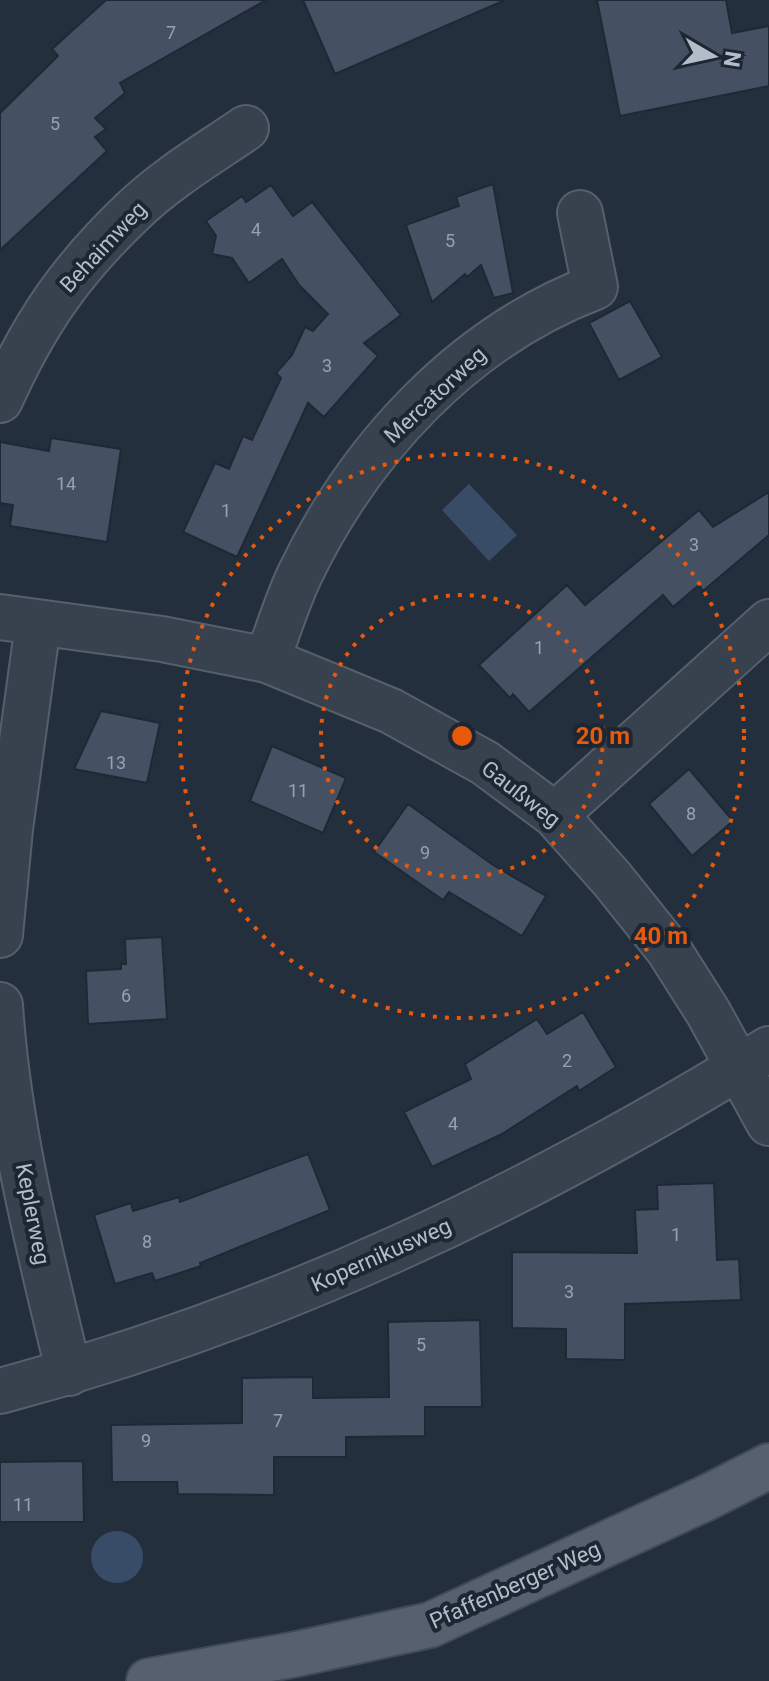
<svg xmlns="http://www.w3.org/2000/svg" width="769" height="1681" font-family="Roboto,sans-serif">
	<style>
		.water { fill: #394c67 }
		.building { fill: #455162; stroke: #1f2835; stroke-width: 2 }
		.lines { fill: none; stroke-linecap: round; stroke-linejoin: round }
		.minor-casing { stroke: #565f6c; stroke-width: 48 }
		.major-casing { stroke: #414a57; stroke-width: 48 }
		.minor { stroke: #38414e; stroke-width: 44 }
		.major { stroke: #56606e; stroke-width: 44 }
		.ring { fill: none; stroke: #e8590c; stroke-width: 4; stroke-dasharray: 4 8 }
		.labels { text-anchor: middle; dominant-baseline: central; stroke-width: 8; stroke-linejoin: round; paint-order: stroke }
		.number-label { font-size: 18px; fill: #98a1af }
		.street-label { font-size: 22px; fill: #b4bcc9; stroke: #1d2633 }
		.centre { fill: #e8590c; stroke: #1d2633; stroke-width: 4 }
		.ring-label { font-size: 24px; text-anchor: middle; font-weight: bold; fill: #e8590c; stroke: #1d2633; stroke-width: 8; stroke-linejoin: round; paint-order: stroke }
	</style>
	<rect width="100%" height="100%" fill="#242f3e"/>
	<path class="water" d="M469 484 517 535 489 561 442 510Z
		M91 1557a26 26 0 1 1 52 0a26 26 0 1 1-52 0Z"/>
	<path class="building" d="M106 0H266L120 83 125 93 95 118 106 129 95 137 107 151 0 250V113L58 56 52 49Z
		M303 0H505L335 74Z
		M597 0H726L732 33 769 26V86L620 116Z
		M493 184 513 293 494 298 481 265 467 277 465 274 432 302 406 225 459 206 456 197Z
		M271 185 293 216 312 202 401 315 364 343 378 356 324 417 308 403 237 557 183 532 215 463 229 469 243 436 252 440 281 378 276 373 292 355 305 327 313 331 328 314 299 285 282 259 249 283 232 258 212 254 216 236 206 221 242 196 246 202Z
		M630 301 662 357 619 380 589 323Z
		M51 438 121 449 107 542 10 526 13 505 0 503V442L49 451Z
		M769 492V535L703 591 699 585 673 607 663 595 529 712 513 694 510 698 479 665 567 585 585 605 699 510 713 527Z
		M101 711 160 723 147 783 74 769Z
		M272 746 346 778 323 833 250 801Z
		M689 769 733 821 692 856 649 804Z
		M408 804 493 865 546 896 522 936 449 892 443 900 374 852Z
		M162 937 167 1019 88 1024 86 971 121 969V964H126L125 939Z
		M583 1012 616 1067 579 1091 577 1086 502 1134 432 1167 404 1112 471 1079 465 1064 537 1019 547 1034Z
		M308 1154 330 1210 200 1263 201 1266 155 1281 152 1273 115 1284 94 1215 131 1203 133 1211 179 1197 180 1202Z
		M714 1183 717 1260 739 1259 741 1300 625 1304V1360L566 1359V1329L512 1328V1252L637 1253 635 1210 658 1209 657 1185Z
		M480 1320 482 1407H425V1436L346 1437V1457H274V1495L178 1494 177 1482H112L111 1425 242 1423V1378L313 1377V1398L389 1397 388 1322Z
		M83 1461 84 1522H0V1462Z"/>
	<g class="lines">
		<defs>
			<path id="minor" d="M0 400C35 322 71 270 133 211 166 179 208 154 246 128
				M0 617 162 639 267 660 391 711 485 763 555 815 612 879 668 949 708 1012 769 1123
				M267 660C278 632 287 601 300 574 360 449 463 337 595 287L580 213
				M555 815 769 622
				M0 935 10 829 38 624
				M0 1005C8 1129 40 1252 69 1373
				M0 1391C275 1318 527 1198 769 1049"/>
			<path id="major" d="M149 1681 297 1654 430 1625 706 1498 769 1466"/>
		</defs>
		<use href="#minor" class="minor-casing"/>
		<use href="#major" class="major-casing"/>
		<use href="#minor" class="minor"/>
		<use href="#major" class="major"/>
	</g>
	<g class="ring">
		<circle cx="462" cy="736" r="141"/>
		<circle cx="462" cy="736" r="282"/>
	</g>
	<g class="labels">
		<g class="number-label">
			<text x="171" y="32">7</text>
			<text x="55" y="123">5</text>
			<text x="256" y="229">4</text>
			<text x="450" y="240">5</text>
			<text x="327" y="365">3</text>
			<text x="66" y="483">14</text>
			<text x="226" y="510">1</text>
			<text x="694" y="544">3</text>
			<text x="539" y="647">1</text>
			<text x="116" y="762">13</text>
			<text x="298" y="790">11</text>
			<text x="691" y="813">8</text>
			<text x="425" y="852">9</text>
			<text x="126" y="995">6</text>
			<text x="567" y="1060">2</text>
			<text x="453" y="1123">4</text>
			<text x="676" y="1234">1</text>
			<text x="147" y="1241">8</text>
			<text x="569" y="1291">3</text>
			<text x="421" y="1344">5</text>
			<text x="278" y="1420">7</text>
			<text x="146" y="1440">9</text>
			<text x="23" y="1504">11</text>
		</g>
		<g class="street-label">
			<text transform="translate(103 247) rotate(-47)">Behaimweg</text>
			<text transform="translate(435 395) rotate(-43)">Mercatorweg</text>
			<text transform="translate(521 794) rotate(38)">Gaußweg</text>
			<text transform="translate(33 1214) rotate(79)">Keplerweg</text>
			<text transform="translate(381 1255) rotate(-24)">Kopernikusweg</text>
			<text transform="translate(515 1585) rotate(-24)">Pfaffenberger Weg</text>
		</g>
	</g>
	<circle cx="462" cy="736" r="12" class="centre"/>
	<g class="ring-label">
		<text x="603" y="744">20 m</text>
		<text x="661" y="944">40 m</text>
	</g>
	<g transform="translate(713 56) rotate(99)" stroke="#1d2633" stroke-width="6" paint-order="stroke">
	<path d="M0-6L14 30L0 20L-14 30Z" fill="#b4bcc9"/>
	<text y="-12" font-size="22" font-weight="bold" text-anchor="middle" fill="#b4bcc9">N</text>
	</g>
</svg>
